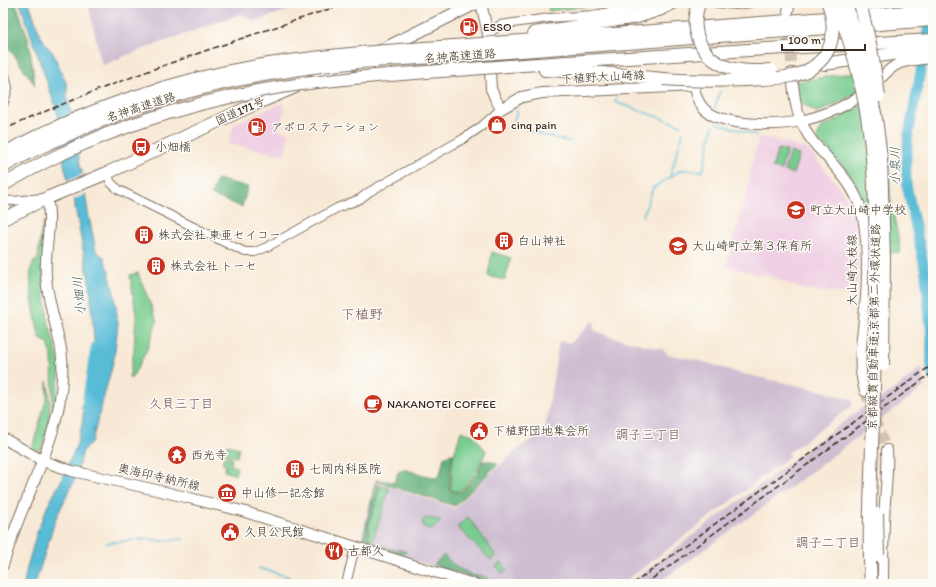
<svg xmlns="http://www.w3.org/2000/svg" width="936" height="587" font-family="Itim,'Klee One',sans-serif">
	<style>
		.built { fill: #f0d0e4 }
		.industrial { fill: #cebed1 }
		.green { fill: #78cc8f; stroke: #5a7b56 }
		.forest { fill: #62b07a; stroke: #4e6d4c }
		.water { fill: #59bcd7; stroke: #4a737a }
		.pier { fill: #f8e9d6 }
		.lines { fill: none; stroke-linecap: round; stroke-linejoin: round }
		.stream { stroke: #59bcd7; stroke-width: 1.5 }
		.river { stroke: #59bcd7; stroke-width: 10 }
		.major-tunnel { stroke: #d2c3b1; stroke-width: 10; stroke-dasharray: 10 5; stroke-linecap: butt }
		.minor-casing { stroke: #7d6d5e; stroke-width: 10 }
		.major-casing { stroke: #7d6d5e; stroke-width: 12 }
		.highway-casing { stroke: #7d6d5e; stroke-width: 14 }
		.minor { stroke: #fff; stroke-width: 8 }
		.major { stroke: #fff; stroke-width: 10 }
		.highway { stroke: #fff; stroke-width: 12 }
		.rail { stroke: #3b2a1e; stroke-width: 1.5; stroke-dasharray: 6 3; stroke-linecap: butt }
		.highway-bridge-casing { stroke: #7d6d5e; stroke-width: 14; stroke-linecap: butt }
		.highway-bridge { stroke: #fff; stroke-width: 12 }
		.labels { text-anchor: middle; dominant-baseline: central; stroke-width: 3; stroke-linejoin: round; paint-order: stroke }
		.poi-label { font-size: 12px; fill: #3b2a1e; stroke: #fdfcf7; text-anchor: start }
		.street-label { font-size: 12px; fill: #3b2a1e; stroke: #fdfcf7 }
		.water-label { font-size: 13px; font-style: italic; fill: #465d5f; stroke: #fdfcf7 }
		.neighbourhood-label { font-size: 13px; fill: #714c53; stroke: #fdfcf7 }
		.quarter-label { font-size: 14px; fill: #714c53; stroke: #fdfcf7 }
	</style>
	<rect width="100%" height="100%" fill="#fdfcf7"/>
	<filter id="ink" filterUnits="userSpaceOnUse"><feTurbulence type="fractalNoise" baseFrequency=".025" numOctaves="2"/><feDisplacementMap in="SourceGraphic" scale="8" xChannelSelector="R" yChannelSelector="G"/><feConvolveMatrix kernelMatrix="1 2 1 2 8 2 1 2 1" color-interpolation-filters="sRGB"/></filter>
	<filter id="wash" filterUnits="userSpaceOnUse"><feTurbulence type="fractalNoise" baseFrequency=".012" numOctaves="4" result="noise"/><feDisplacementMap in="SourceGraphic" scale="16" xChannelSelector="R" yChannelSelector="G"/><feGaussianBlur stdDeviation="0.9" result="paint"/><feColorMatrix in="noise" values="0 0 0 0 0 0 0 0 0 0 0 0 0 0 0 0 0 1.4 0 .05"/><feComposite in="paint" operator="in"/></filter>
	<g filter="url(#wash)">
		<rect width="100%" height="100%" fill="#f8e9d6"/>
		<path class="built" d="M282 103 285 106 279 130 289 133 285 155 228 144 234 124Z
			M759 136 807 149 829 174 846 197 855 222 858 253V284L850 294 813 291 803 289 766 275H760L726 266 750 180 749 175Z"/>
		<path class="industrial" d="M88 3H310L255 21 240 14 122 57 102 66Z
			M592 321 594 322V330L611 337 662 349 668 354 704 362 739 373 814 389 847 398 851 399 853 403 852 406 788 453 790 456 622 584H489L364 545 361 540 374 482 455 508 483 480 521 447 545 430 559 341 571 343Z
			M922 367 924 387 799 481 657 584H628L862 408 864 410 900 385Z"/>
		<path class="green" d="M550 3H616L548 11Z
			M854 72 858 93 817 113 800 102 795 82Z
			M867 102 874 104 885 119 889 157 890 195 901 252 873 254 857 188 848 172 817 140 820 128 831 123Z
			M778 149 787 151 781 170 772 168Z
			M790 152 799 155 793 174 784 171Z
			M44 221 43 276 48 320 58 357 60 370 53 420 52 357 48 343 40 339C36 321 26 279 33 262L38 260 40 236Z
			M492 252 511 258 505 280 488 276Z
			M138 273 157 321 147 350 132 378H129L134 350 136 314 130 275Z
			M47 381C53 403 49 427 42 448L37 451 32 448 47 397Z
			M461 431 473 435 486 451 477 472 459 492 451 490 452 461Z
			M227 445 239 448 237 457 225 454Z
			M224 456 232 458 231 465 237 467 235 475 224 471 226 465 222 464Z
			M381 486 389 489 373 540 369 539V525Z
			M426 518 439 520 440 522 432 530 425 528 423 525V520Z
			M466 518H469L494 553 495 556 491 560 458 528 459 525Z
			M501 562 507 570 503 574 496 566Z"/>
		<path class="forest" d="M3 3H16L29 41 35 85 3 40Z
			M217 179 248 187 242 207 211 195Z
			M449 454H453L450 471V491L461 492 478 473 483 461H491L498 464 455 506 375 481 377 480 395 482 398 472 402 469 436 478 440 474 444 457Z
			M375 484 380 485 368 525 369 541 390 549 401 550 407 552 401 555 365 543 363 541Z
			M444 555 456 567 474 576 481 575 497 584H492L435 566 434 564Z"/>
		<path class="water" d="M20 3H29L40 35 47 46 53 53 67 85V96L77 141 80 165 82 172 88 212 96 251 104 257 109 272 115 298 118 324 114 359 92 441 83 451 75 479 56 518 35 584H24L26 572 36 535 47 507 61 481 77 444 83 419 84 402 90 389 93 377 94 340 90 286 75 207V203L65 169 57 123 58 115Z"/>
		<path class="pier" d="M84 174 87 193 73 200 67 181Z"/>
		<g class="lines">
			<path class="stream" d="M617 97 615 102 681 125
				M517 110 514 122C530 134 552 137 571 142
				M714 111 720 91
				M717 123 756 135
				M670 177 681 170 703 171 713 126
				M643 216 653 188 670 177 683 132
				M106 543 145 539 163 541 183 539
				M259 568 286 576 302 584"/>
			<path class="river" d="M930 3 927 37 908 138 906 166 907 187 925 270 931 332V364L933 377
				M86 407 96 346"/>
		</g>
	</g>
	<g filter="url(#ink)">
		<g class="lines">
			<path class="major-tunnel" d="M788 23 792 73
				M865 391 870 408 887 450"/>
			<defs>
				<path id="minor" d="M716 3 736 5 751 3
					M488 34 500 25 549 18 594 15 656 3
					M3 66 8 88 3 105
					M107 173 111 183 119 190 228 244 245 252H255L267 247 337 208 360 199 369 192 463 139 482 126 501 109
					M3 200 12 201 42 198
					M346 584 355 547"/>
				<path id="major" d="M481 3 488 34 491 89 495 98 501 109 522 97 542 93 694 86C695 94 698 102 703 108 721 127 777 126 801 121 818 117 837 110 852 101 859 97 866 93 872 87 881 79 888 68 900 63 910 60 923 59 933 58
					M788 11 790 3
					M792 73C794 93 795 113 806 131 810 140 818 148 825 155 841 173 856 189 862 213 868 237 868 282 865 307 863 338 856 360 865 391
					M3 438 43 461 72 471 165 492 242 511 473 584
					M3 565C10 542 18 519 28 497 43 459 61 419 62 378 63 364 62 349 58 336 54 316 47 297 46 276 44 250 53 224 47 198
					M883 584C883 557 883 530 885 503 886 485 888 468 887 450"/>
				<path id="highway" d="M534 33 637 17 661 9 673 3
					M508 42 933 10
					M380 51 476 3
					M508 52 933 20
					M824 64 933 48
					M508 66 749 50 933 40
					M545 70 602 73 663 79
					M314 80 353 64
					M3 219 47 198 107 173 253 105 295 87"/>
			</defs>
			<use href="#minor" class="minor-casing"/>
			<use href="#major" class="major-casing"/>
			<use href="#highway" class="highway-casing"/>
			<use href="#minor" class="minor"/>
			<use href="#major" class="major"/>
			<use href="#highway" class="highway"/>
			<path class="rail" d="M3 130C114 79 232 42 347 3
				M633 584 933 364
				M645 584 933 372"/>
			<defs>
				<path id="highway-bridge" d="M699 3C688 36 705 65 740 70 751 72 761 71 771 70
					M836 3C855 53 868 105 872 158 876 199 876 241 875 282 875 328 875 375 873 421 871 476 868 530 871 584
					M846 3 867 70 876 119 881 157 884 258 883 365
					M860 3 871 48 879 96
					M663 79C691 81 718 81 746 80 761 79 777 79 792 76 829 67 840 38 828 3
					M3 154C79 111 176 79 263 65 344 52 426 48 508 42
					M3 167C25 153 50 143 74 132 142 102 214 82 288 71 360 59 435 58 508 52
					M3 185C22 174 40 164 59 155 122 125 190 104 258 91 340 76 425 73 508 66
					M877 514 878 555"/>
			</defs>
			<use href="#highway-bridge" class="highway-bridge-casing"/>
			<use href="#highway-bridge" class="highway-bridge"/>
		</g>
	</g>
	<defs>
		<symbol id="fuel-disc" viewBox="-11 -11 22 22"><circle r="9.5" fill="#c8321e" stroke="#fdfcf7"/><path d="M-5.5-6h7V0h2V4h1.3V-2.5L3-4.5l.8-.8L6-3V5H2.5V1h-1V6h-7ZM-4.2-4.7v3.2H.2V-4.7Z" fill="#fff"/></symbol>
		<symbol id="shop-disc" viewBox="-11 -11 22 22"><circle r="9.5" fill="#c8321e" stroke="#fdfcf7"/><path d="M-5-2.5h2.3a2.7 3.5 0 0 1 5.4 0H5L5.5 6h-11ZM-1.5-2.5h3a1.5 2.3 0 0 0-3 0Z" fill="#fff"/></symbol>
		<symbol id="bus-disc" viewBox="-11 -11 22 22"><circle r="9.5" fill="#c8321e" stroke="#fdfcf7"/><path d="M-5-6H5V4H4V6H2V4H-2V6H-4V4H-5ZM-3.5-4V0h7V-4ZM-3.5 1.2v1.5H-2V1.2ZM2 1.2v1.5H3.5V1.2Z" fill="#fff"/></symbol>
		<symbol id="school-disc" viewBox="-11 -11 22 22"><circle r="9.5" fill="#c8321e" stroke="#fdfcf7"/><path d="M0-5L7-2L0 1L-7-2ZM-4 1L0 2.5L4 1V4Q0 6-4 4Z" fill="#fff"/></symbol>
		<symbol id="building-disc" viewBox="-11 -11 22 22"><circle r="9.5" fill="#c8321e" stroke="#fdfcf7"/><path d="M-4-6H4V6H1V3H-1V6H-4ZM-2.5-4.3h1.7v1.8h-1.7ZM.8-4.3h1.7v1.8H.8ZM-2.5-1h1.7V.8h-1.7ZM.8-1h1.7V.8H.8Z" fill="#fff"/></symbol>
		<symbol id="cafe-disc" viewBox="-11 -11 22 22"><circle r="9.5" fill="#c8321e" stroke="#fdfcf7"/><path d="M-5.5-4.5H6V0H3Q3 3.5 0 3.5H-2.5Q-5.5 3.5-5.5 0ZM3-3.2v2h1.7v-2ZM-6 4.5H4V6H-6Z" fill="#fff"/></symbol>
		<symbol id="civic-disc" viewBox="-11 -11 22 22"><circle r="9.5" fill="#c8321e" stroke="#fdfcf7"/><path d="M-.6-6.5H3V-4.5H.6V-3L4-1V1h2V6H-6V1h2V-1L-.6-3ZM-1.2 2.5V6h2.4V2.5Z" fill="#fff"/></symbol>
		<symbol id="temple-disc" viewBox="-11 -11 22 22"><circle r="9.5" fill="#c8321e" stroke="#fdfcf7"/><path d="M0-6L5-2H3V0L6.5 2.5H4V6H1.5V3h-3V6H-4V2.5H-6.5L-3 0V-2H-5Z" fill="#fff"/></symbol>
		<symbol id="museum-disc" viewBox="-11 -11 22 22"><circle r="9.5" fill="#c8321e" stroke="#fdfcf7"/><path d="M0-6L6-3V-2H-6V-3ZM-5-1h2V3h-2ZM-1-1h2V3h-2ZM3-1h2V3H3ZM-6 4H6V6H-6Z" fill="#fff"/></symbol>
		<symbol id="restaurant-disc" viewBox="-11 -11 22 22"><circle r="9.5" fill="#c8321e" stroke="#fdfcf7"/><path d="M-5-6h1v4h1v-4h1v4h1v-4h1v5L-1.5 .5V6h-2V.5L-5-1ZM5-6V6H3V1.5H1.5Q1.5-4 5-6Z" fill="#fff"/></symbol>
	</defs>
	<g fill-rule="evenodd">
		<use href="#fuel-disc" x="458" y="16" width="22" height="22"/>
		<use href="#shop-disc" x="486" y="114" width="22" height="22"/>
		<use href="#fuel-disc" x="246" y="116" width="22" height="22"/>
		<use href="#bus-disc" x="130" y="136" width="22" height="22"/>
		<use href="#school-disc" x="785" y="199" width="22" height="22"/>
		<use href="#building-disc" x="133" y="224" width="22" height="22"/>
		<use href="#building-disc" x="493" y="230" width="22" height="22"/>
		<use href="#school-disc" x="667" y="235" width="22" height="22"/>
		<use href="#building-disc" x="145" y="255" width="22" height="22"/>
		<use href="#cafe-disc" x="362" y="393" width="22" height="22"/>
		<use href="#civic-disc" x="468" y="420" width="22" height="22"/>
		<use href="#temple-disc" x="166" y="444" width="22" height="22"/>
		<use href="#building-disc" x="284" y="458" width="22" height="22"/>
		<use href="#museum-disc" x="216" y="482" width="22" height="22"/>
		<use href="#civic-disc" x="219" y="521" width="22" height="22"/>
		<use href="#restaurant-disc" x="323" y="540" width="22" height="22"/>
	</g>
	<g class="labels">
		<g class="poi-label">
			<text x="483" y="27">ESSO</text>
			<text x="511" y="125">cinq pain</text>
			<text x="271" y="127">アポロステーション</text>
			<text x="155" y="147">小畑橋</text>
			<text x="810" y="210">町立大山崎中学校</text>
			<text x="158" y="235">株式会社 東亜セイコー</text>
			<text x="518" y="241">白山神社</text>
			<text x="692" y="246">大山崎町立第３保育所</text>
			<text x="170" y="266">株式会社 トーセ</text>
			<text x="387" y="404">NAKANOTEI COFFEE</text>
			<text x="493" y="431">下植野団地集会所</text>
			<text x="191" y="455">西光寺</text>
			<text x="309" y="469">七岡内科医院</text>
			<text x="241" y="493">中山修一記念館</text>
			<text x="244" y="532">久貝公民館</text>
			<text x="348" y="551">古都久</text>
		</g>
		<g class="street-label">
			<text transform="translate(460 56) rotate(-4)">名神高速道路</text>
			<text transform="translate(603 77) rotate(-3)">下植野大山崎線</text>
			<text transform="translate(141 107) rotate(-18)">名神高速道路</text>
			<text transform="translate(240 111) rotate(-24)">国道171号</text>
			<text transform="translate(852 270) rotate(-90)">大山崎大枝線</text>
			<text transform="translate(874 327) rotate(-89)">京都縦貫自動車道;京都第二外環状道路</text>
			<text transform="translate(159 477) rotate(13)">奥海印寺納所線</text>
		</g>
		<g class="water-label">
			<text transform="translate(895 166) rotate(-91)">小泉川</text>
			<text transform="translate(79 296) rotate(-96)">小畑川</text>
		</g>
		<g class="neighbourhood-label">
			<text x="181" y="403">久貝三丁目</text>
			<text x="648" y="434">調子三丁目</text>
			<text x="828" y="542">調子二丁目</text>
		</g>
		<g class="quarter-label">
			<text x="362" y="314">下植野</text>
		</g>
	</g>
	<rect width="936" height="587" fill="none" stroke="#fdfcf7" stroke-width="16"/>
	<path d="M782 44v6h83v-6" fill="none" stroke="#3b2a1e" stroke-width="2"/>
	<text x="788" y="44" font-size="12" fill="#3b2a1e" stroke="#fdfcf7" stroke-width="3" paint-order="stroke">100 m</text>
</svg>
